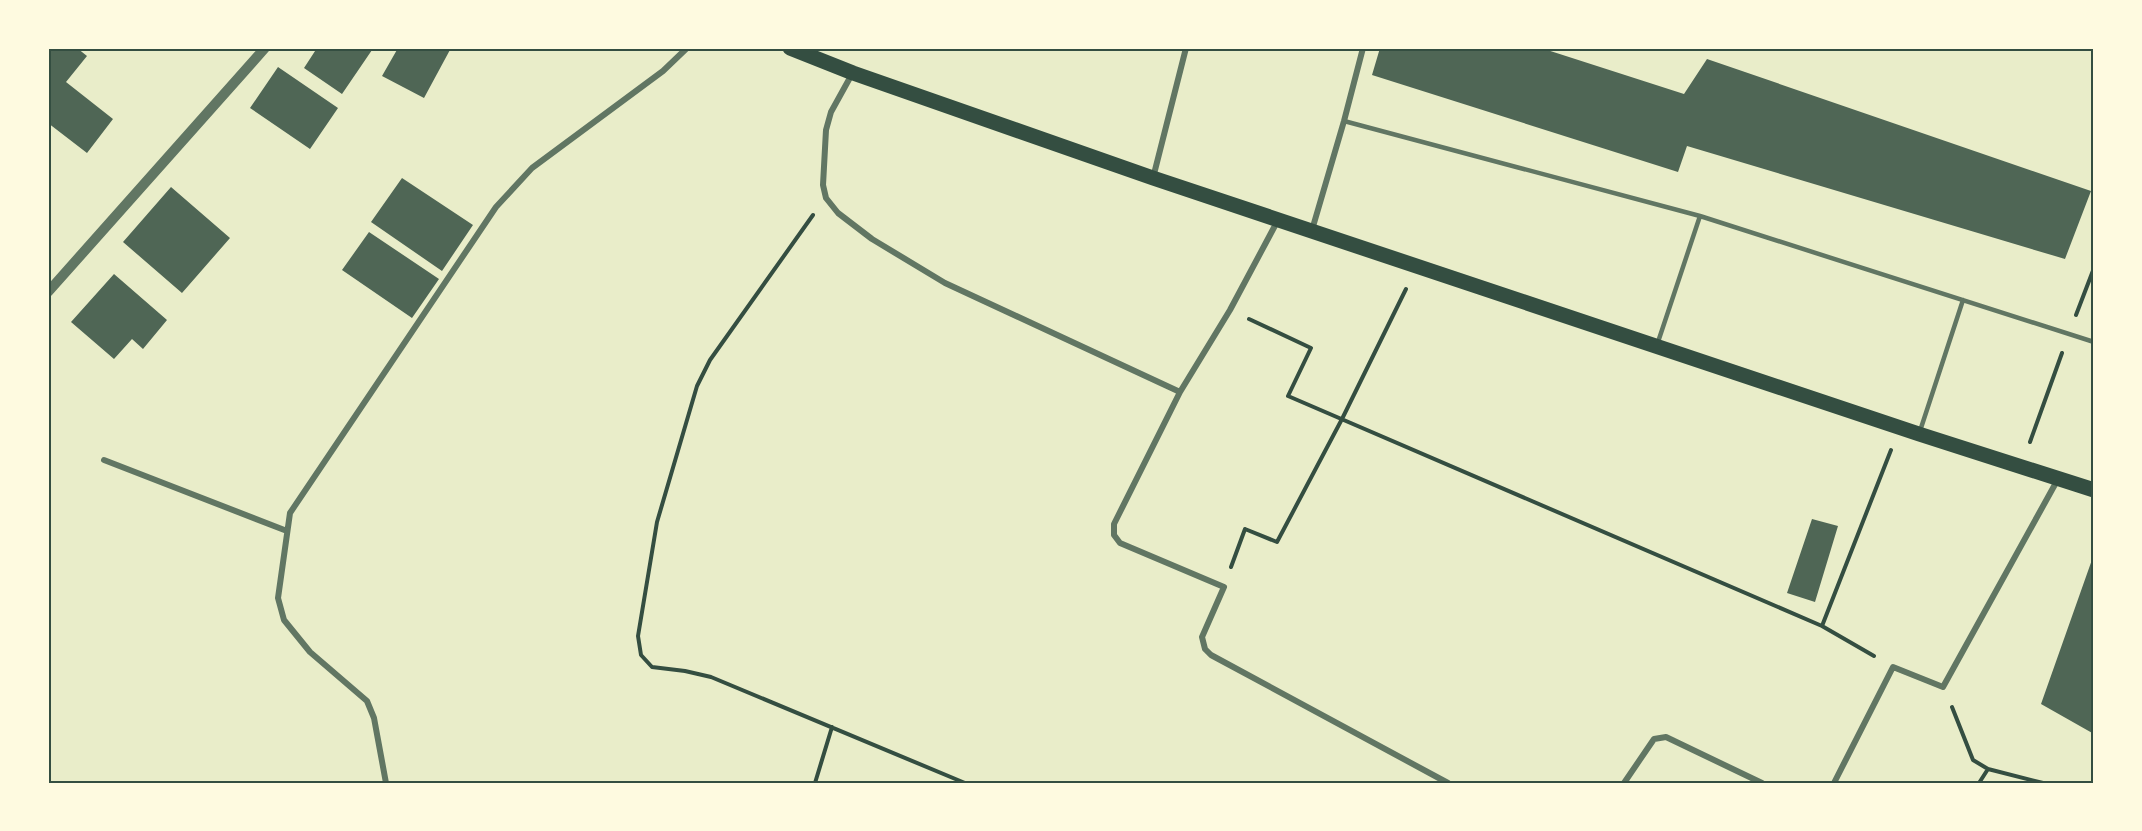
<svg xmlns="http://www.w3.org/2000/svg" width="2142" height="831" font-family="Cabin,sans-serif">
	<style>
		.building { fill: #4f6655 }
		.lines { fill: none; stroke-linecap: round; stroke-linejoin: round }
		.path { stroke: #344e41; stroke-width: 4 }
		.service { stroke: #617663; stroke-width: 4.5 }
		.minor { stroke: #617663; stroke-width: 6 }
		.tertiary { stroke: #617663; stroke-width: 10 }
		.primary { stroke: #344e41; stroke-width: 15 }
		.neatline { fill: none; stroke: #344e41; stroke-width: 2 }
	</style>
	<rect width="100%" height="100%" fill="#e9edc9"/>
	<path class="building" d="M48 48H77L87 56 66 82 113 119 87 153 48 123Z
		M317 48H370L372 50 342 94 304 68Z
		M398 48H451L424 98 382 76Z
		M1380 48H1541L1684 94 1707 59 2091 191 2065 259 1687 146 1678 172 1372 75Z
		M278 67 338 108 310 149 250 108Z
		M402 178 473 225 442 271 371 222Z
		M171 187 230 238 182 293 123 242Z
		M369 232 439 279 412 318 342 270Z
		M114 274 167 320 143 349 132 339 114 359 71 322Z
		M1812 519 1838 526 1815 602 1787 593Z
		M2094 554V734L2041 704Z"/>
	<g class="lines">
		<path class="path" d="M813 215 710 360 697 386 657 522 638 636 641 655 652 667 685 671 711 677 965 783
			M2076 315 2094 268
			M1249 319 1311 348 1288 396 1822 626 1874 656
			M2030 442 2062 353
			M1231 567 1245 529 1277 542 1342 419 1406 289
			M1822 626 1891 450
			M1952 707 1973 760 1988 769 2043 783
			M815 783 832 727
			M1979 783 1988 769"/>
		<path class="service" d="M1344 121 1700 216 2094 342
			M1657 345 1700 216
			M1920 431 1963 300"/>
		<path class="minor" d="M852 74 831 112 826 130 823 185 826 198 838 213 872 239 945 283 1180 392
			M1153 178 1186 48
			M1278 220 1230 310 1180 392 1114 524V535L1120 543 1224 587 1202 637 1205 649 1211 655 1448 783
			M1312 230 1344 121 1363 48
			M104 460 287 531
			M386 783 374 718 367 701 310 652 284 620 278 598 290 513 496 207 532 168 663 71 687 48
			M1624 783 1654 739 1666 737 1762 783
			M1834 783 1893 667 1943 687 2058 479"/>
		<path class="tertiary" d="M48 292 265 48"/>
		<path class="primary" d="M790 48 853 73 1153 178 1919 434 2094 490"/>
	</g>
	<rect width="2142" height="831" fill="none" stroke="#fefae0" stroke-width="99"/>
	<rect x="50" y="50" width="2042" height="732" class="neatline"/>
</svg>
